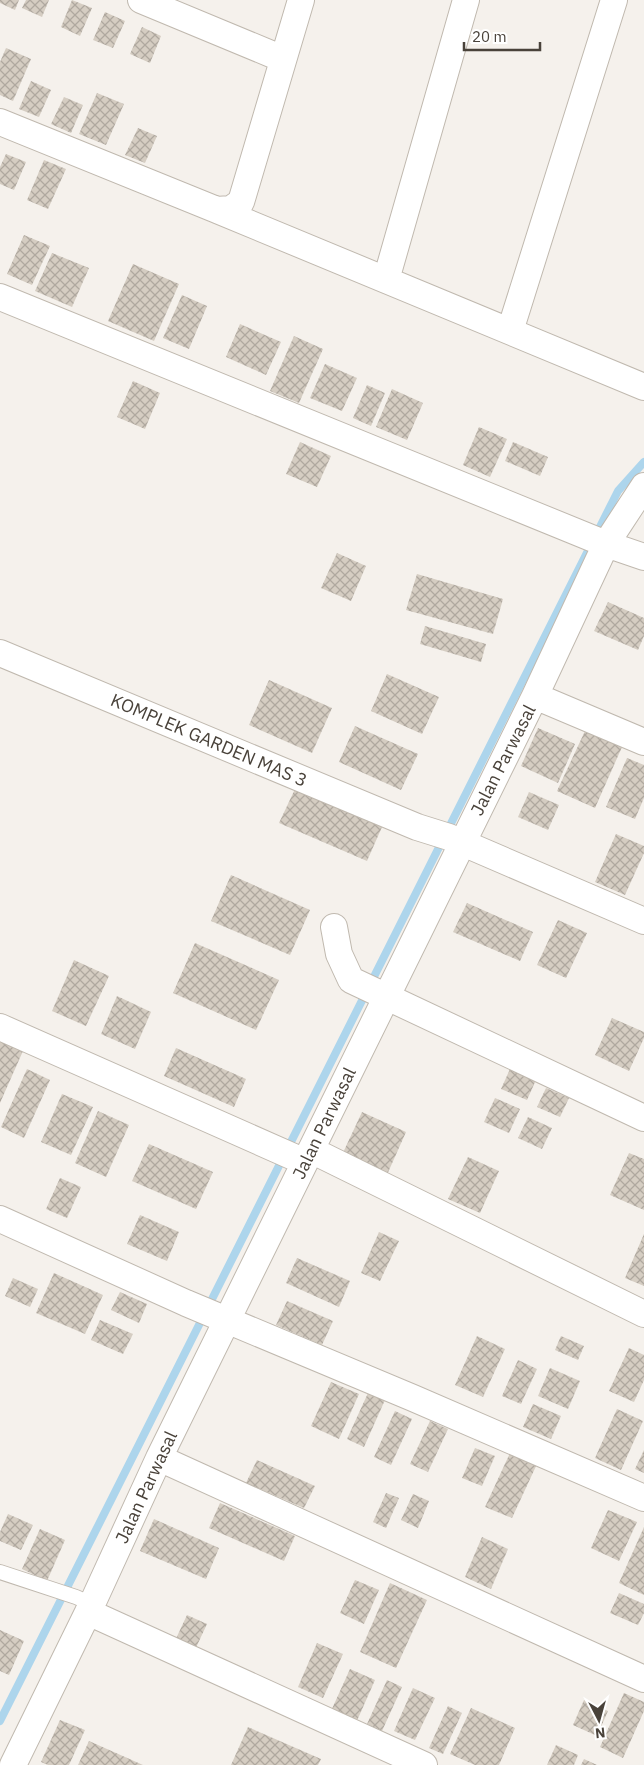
<svg xmlns="http://www.w3.org/2000/svg" width="644" height="1765" font-family="'IBM Plex Sans',sans-serif">
	<style>
		.lines { fill: none; stroke-linecap: round; stroke-linejoin: round }
		.stream { stroke: #add5ec; stroke-width: 8 }
		.building { fill: url(#building-cross-hatch) }
		.service-casing { stroke: #c0b9af; stroke-width: 16 }
		.minor-casing { stroke: #c0b9af; stroke-width: 28 }
		.service { stroke: #fff; stroke-width: 14 }
		.minor { stroke: #fff; stroke-width: 26 }
		.labels { text-anchor: middle; dominant-baseline: central; stroke-width: 4.5; stroke-linejoin: round; paint-order: stroke }
		.street-label { font-size: 18px; fill: #49423a; stroke: #fff }
	</style>
	<defs>
		<pattern id="building-cross-hatch" width="8" height="8" patternUnits="userSpaceOnUse" patternTransform="scale(1.25)"><rect width="8" height="8" fill="#d5cdc2"/><path d="M0 0l8 8M0 8l8-8" fill="none" stroke="#afa89f"/></pattern>
	</defs>
	<rect width="100%" height="100%" fill="#f5f1ec"/>
	<g class="lines">
		<path class="stream" d="M0 1721 618 491 644 462"/>
	</g>
	<path class="building" d="M0 0H19L15 10 0 3Z
		M26 0H49L42 17 22 8Z
		M72 0 92 8 80 36 61 27Z
		M105 12 125 21 113 48 93 40Z
		M142 27 161 36 150 63 130 54Z
		M6 48 31 59 13 101 0 95V62Z
		M31 81 51 90 39 117 19 109Z
		M97 93 124 104 106 145 79 134Z
		M64 97 83 105 71 133 51 124Z
		M138 128 157 136 145 163 125 155Z
		M6 154 26 162 14 190 0 184V167Z
		M44 160 66 169 48 209 27 200Z
		M24 235 50 246 32 285 7 274Z
		M52 253 89 268 72 307 35 291Z
		M133 264 179 284 154 341 108 321Z
		M182 295 207 306 189 349 163 338Z
		M240 324 281 342 266 375 226 357Z
		M294 336 323 349 299 403 270 391Z
		M325 364 357 378 342 411 310 398Z
		M133 381 160 393 145 429 117 417Z
		M367 385 385 393 371 426 353 418Z
		M392 389 423 403 407 440 376 427Z
		M479 427 507 439 490 477 463 465Z
		M300 442 331 456 317 487 286 474Z
		M513 442 548 457 540 476 505 461Z
		M337 553 366 566 351 601 321 588Z
		M417 574 503 599 493 634 406 610Z
		M608 602 644 618V636L638 650 594 631Z
		M425 626 486 644 481 662 420 644Z
		M387 674 439 697 422 734 371 711Z
		M269 680 332 708 312 753 249 725Z
		M355 726 418 754 401 790 339 762Z
		M538 728 575 744 558 783 521 766Z
		M585 731 622 747 595 808 557 791Z
		M627 758 644 765V798L635 819 606 807Z
		M295 789 382 827 367 861 279 823Z
		M529 792 559 805 548 830 518 817Z
		M616 834 644 846V853L625 895 595 882Z
		M231 875 310 910 290 955 211 921Z
		M467 903 533 932 520 961 453 932Z
		M558 920 587 933 566 978 537 965Z
		M195 943 279 980 256 1030 173 993Z
		M74 960 109 976 86 1026 52 1011Z
		M117 996 151 1012 135 1049 101 1034Z
		M612 1018 644 1032V1038L629 1071 595 1055Z
		M0 1041 23 1051 0 1103Z
		M176 1048 246 1079 234 1107 164 1076Z
		M27 1069 50 1080 24 1138 1 1127Z
		M510 1069 536 1080 527 1100 501 1089Z
		M546 1088 569 1098 560 1117 537 1107Z
		M62 1094 93 1107 71 1155 41 1142Z
		M495 1098 520 1109 509 1133 484 1122Z
		M98 1111 129 1125 106 1177 75 1163Z
		M362 1112 406 1132 386 1177 341 1157Z
		M528 1117 552 1128 542 1149 518 1138Z
		M149 1144 213 1172 196 1209 132 1181Z
		M629 1153 644 1159V1210L610 1195Z
		M468 1157 499 1171 480 1213 448 1199Z
		M60 1178 81 1187 67 1218 46 1209Z
		M140 1215 179 1232 167 1261 127 1244Z
		M379 1232 399 1241 380 1281 361 1273Z
		M644 1234V1286L625 1278Z
		M297 1258 350 1281 339 1307 286 1283Z
		M54 1273 103 1295 85 1334 36 1313Z
		M13 1278 38 1289 30 1307 5 1296Z
		M120 1292 147 1304 139 1323 111 1310Z
		M287 1301 333 1321 322 1345 276 1325Z
		M100 1320 133 1334 123 1354 91 1340Z
		M477 1336 505 1349 483 1397 455 1385Z
		M561 1336 584 1346 578 1360 555 1350Z
		M629 1348 644 1355V1380L634 1402 609 1391Z
		M518 1360 537 1369 521 1404 502 1396Z
		M550 1368 580 1381 568 1409 538 1396Z
		M331 1382 359 1394 339 1439 311 1426Z
		M368 1393 385 1400 364 1447 347 1439Z
		M533 1404 561 1416 551 1439 523 1427Z
		M617 1409 643 1421 621 1470 595 1458Z
		M395 1411 412 1419 391 1465 374 1457Z
		M430 1421 448 1429 428 1472 410 1464Z
		M475 1448 495 1456 482 1486 462 1478Z
		M644 1450V1473L635 1469Z
		M510 1453 537 1464 512 1518 485 1507Z
		M257 1460 315 1486 304 1508 246 1483Z
		M386 1493 399 1498 386 1528 373 1522Z
		M413 1494 429 1501 418 1528 401 1520Z
		M220 1503 295 1536 284 1561 209 1528Z
		M608 1510 637 1522 619 1561 591 1548Z
		M8 1514 33 1525 21 1550 0 1541V1532Z
		M154 1519 219 1548 206 1579 140 1551Z
		M644 1527V1595L619 1583Z
		M40 1529 65 1540 47 1581 22 1569Z
		M482 1537 508 1549 491 1589 465 1577Z
		M355 1580 379 1590 364 1624 340 1613Z
		M390 1583 427 1600 396 1668 360 1652Z
		M619 1593 644 1604V1613L638 1625 610 1613Z
		M187 1615 207 1624 193 1654 173 1645Z
		M0 1630 24 1641 9 1675 0 1671Z
		M317 1643 343 1654 323 1698 298 1687Z
		M350 1669 375 1680 356 1723 331 1711Z
		M387 1680 402 1687 382 1731 367 1724Z
		M413 1688 435 1698 415 1740 394 1731Z
		M624 1693 644 1702V1711L623 1758 600 1747Z
		M584 1700 608 1711 597 1736 573 1725Z
		M448 1706 462 1713 443 1754 429 1748Z
		M471 1708 515 1728 499 1765H475L450 1754Z
		M60 1720 85 1730 69 1765H48L41 1762Z
		M248 1727 321 1759 318 1765H231Z
		M89 1741 143 1765H78Z
		M556 1745 578 1755 574 1765H547Z
		M584 1759 597 1765H581Z"/>
	<g class="lines">
		<defs>
			<path id="service" d="M0 1572 76 1597 92 1604"/>
			<path id="minor" d="M141 0 283 59
				M0 122 217 210 231 209 241 202 301 0
				M217 210 644 387
				M386 280 466 0
				M0 297 606 544 644 557
				M510 331 614 0
				M0 653 417 827 449 837 644 921
				M535 696 644 742
				M334 927 339 954 351 980 644 1118
				M0 1027 305 1162
				M311 1150 644 1314
				M0 1219 186 1303 413 1398 644 1498
				M159 1458 644 1679
				M88 1612 424 1765
				M13 1765 92 1604 159 1458 535 696 606 544 644 486"/>
		</defs>
		<use href="#service" class="service-casing"/>
		<use href="#minor" class="minor-casing"/>
		<use href="#service" class="service"/>
		<use href="#minor" class="minor"/>
	</g>
	<g class="labels">
		<g class="street-label">
			<text transform="translate(209 740) rotate(23)">KOMPLEK GARDEN MAS 3</text>
			<text transform="translate(503 760) rotate(-63)">Jalan Parwasal</text>
			<text transform="translate(324 1123) rotate(-64)">Jalan Parwasal</text>
			<text transform="translate(146 1487) rotate(-65)">Jalan Parwasal</text>
		</g>
	</g>
	<g transform="translate(599 1720) rotate(174)" stroke="#ffffff" stroke-width="4" paint-order="stroke">
	<path d="M0-4L9 19L0 12L-9 19Z" fill="#49423a"/>
	<text y="-8" font-size="14" font-weight="bold" text-anchor="middle" fill="#49423a">N</text>
	</g>
	<path d="M464 42v8h76v-8" fill="none" stroke="#49423a" stroke-width="2.5"/>
	<text x="472" y="42" font-size="15" fill="#49423a" stroke="#ffffff" stroke-width="4" paint-order="stroke">20 m</text>
</svg>
